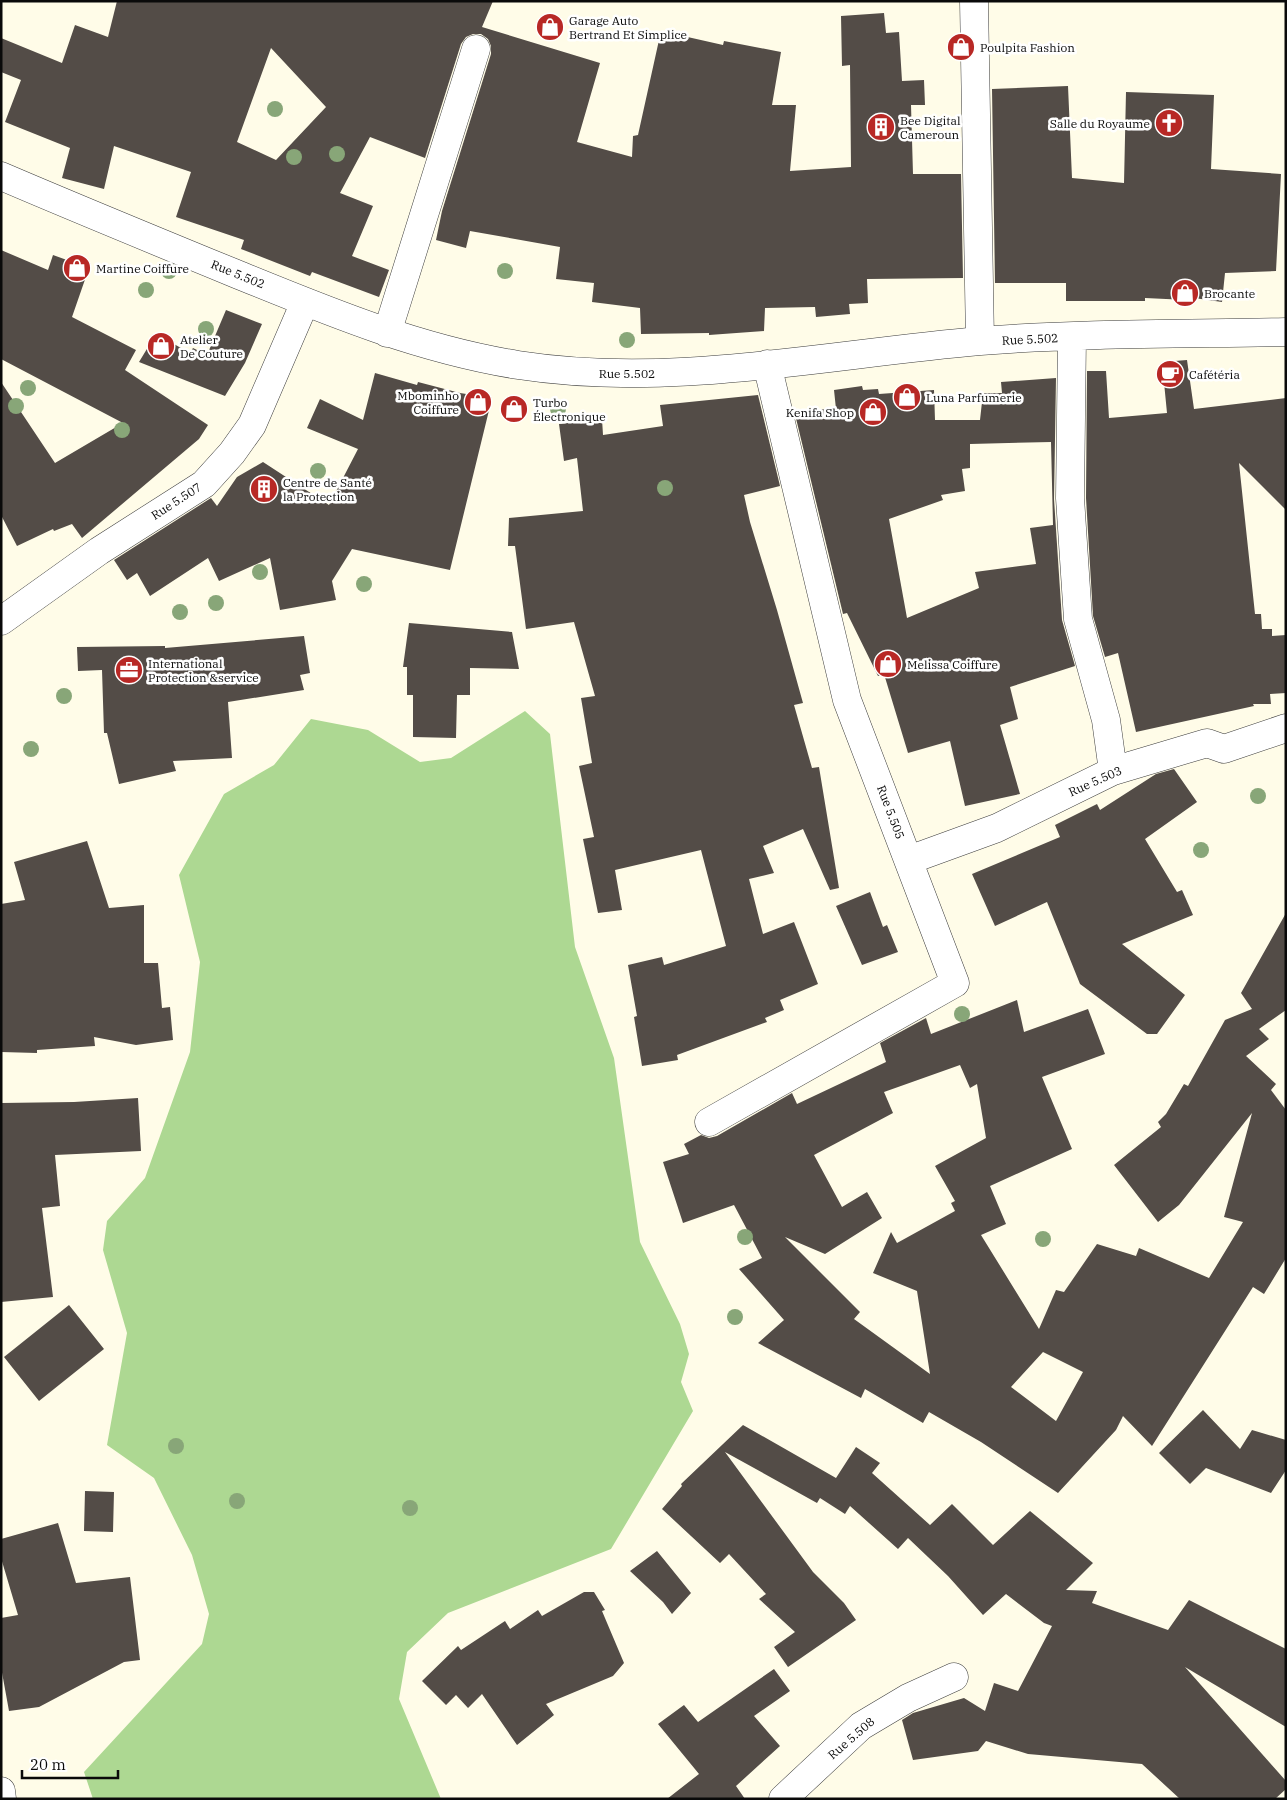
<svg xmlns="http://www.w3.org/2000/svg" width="1287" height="1800" font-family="'IBM Plex Serif',serif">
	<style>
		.forest { fill: #add892 }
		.building { fill: #534c47; fill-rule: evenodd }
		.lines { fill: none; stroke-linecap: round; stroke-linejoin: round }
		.minor-casing { stroke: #3d3d3d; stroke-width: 29 }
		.minor { stroke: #fff; stroke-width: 28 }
		.tree { fill: #88a678 }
		.labels { text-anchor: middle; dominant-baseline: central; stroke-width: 5; stroke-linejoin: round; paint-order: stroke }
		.poi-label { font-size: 12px; fill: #0a0a0a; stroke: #fff; text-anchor: start }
		.street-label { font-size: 12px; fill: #0a0a0a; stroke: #fff }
	</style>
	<rect width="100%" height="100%" fill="#fffce8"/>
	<path class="forest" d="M525 711 550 734 575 947 614 1058 640 1242 680 1324 689 1354 681 1382 693 1411 611 1549 448 1613 407 1652 399 1699 441 1799H93L84 1772 202 1644 209 1614 192 1555 154 1478 107 1445 127 1333 103 1250 107 1221 145 1178 190 1052 200 962 179 875 224 794 274 765 311 719 368 730 420 762 451 758Z"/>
	<path class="building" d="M117 1H493L482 27 600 63 577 142 632 157 633 136 638 135 661 31 723 45 724 41 781 52 772 105H796L790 171 851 167 850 65 842 66 841 16 884 13 886 33 899 32 902 81 924 80 925 105H911L913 174H961L963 278 867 279 868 303 849 304 850 314 816 317 815 307 765 308 764 331 709 335V333L641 334 640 308 592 302 594 283 556 279 560 247 470 231 466 248 436 240 442 211 491 54V46L488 39 481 34H473L466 37 461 44 425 158 370 137 340 193 373 206 352 256 389 270 379 297 312 272 310 276 241 249 244 240 176 217 191 172 114 146 104 189 62 178 70 148 5 122 21 80 1 72V38L62 63 75 25 108 37ZM271 48 326 107 276 160 237 142Z
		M1068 86 1072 178 1124 183 1126 92 1214 95 1211 169 1281 174 1276 271 1225 273 1222 302 1187 297V300L1145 298V301H1066V283H995L992 89Z
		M1 250 48 270 53 255 89 268 72 317 136 350 125 370 208 425 199 439 82 538 72 524 54 531 53 529 17 546 1 515V382L55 463 123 423 1 359Z
		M226 310 262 324 245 363 225 396 139 362 156 334 190 353 193 348 207 355Z
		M1187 360 1194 409 1286 398V510L1239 463 1255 614H1261L1262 629H1272V636L1286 635V693L1270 694 1271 704H1253L1254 706 1136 732 1118 653 1105 657 1093 616 1086 498 1087 371H1106L1109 418 1167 413 1162 362Z
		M375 373 417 385 418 382 460 393 492 398 450 570 352 549 332 581 336 600 280 610 270 558 219 581 208 558 150 596 137 573 127 580 114 560 211 498 217 506 237 477 263 462 329 505 358 449 307 428 320 399 363 420Z
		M1056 378 1054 499 1062 620 1075 666 1010 687 1018 719 1000 725 1020 794 965 806 950 741 908 753 884 674 878 676 847 613 843 614 794 410 836 409 834 390 862 386 863 390 878 389 879 394 934 390 935 420H980L983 393H1002L1001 382ZM1051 442 1053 525 1030 528 1036 564 975 572 979 588 907 618 889 519 943 500 941 495 965 491 962 469 970 468V444Z
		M758 395 780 486 744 495 750 522 777 610 803 703 794 705 812 768 819 767 839 888 830 890 803 829 763 846 774 873 749 879 763 934 794 922 818 984 780 1000 784 1010 765 1018 767 1022 677 1055 678 1060 642 1066 634 1017 637 1016 628 965 662 957 664 965 726 946 701 850 615 870 622 910 598 913 583 839 594 837 579 766 592 763 581 698 595 696 574 622 526 629 515 546H508L509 518 583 511 577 458 564 461 559 424 602 419 603 435 663 426 660 405Z
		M409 623 512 632 519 669 470 668V695H457L456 738 413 737V695H407V667H403Z
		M304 636 310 673 300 675 304 690 228 702 232 758 173 761 176 771 119 784 107 733H104L102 670 78 671 77 647 165 646V648Z
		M1174 769 1197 802 1145 839 1177 892 1182 890 1193 915 1122 944 1185 995 1157 1034H1147L1080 984 1047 902 995 926 972 874 1060 837 1055 825 1097 804 1100 810 1156 774Z
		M87 841 109 908 144 905V963H158L162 1008 170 1007 173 1040 136 1045 94 1037 95 1046 37 1050V1053L1 1052V904L25 900 14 862Z
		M870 892 883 927 887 925 898 952 862 965 836 906Z
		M1286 913V1010L1259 1029 1269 1039 1246 1056 1276 1084 1271 1090 1286 1110V1258L1264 1294 1253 1287 1152 1446 1123 1416 1116 1430 1058 1493 981 1442 929 1412 923 1423 865 1389 861 1398 758 1343 784 1320 739 1269 762 1258 734 1205 683 1223 663 1162 689 1154 684 1144 701 1135 709 1138 717 1136 792 1093 797 1104 886 1062 880 1043 926 1018 931 1034 1017 1000 1024 1032 1088 1009 1105 1054 1042 1077 1072 1149 990 1186 1006 1224 981 1235 1039 1329 1056 1290 1064 1292 1097 1244 1136 1256 1139 1248 1209 1278 1243 1222 1224 1217 1252 1113 1179 1205 1158 1222 1114 1165 1161 1127 1158 1122 1166 1114 1184 1084 1188 1086 1225 1020 1252 1009 1241 993ZM960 1065 970 1088 977 1084 986 1138 935 1166 955 1201 951 1203 955 1211 897 1243 891 1232 873 1273 917 1291 930 1374 854 1319 860 1312 785 1237 825 1254 882 1218 867 1192 842 1207 814 1155 893 1113 884 1092ZM1043 1352 1083 1372 1056 1421 1011 1387Z
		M138 1098 141 1151 55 1155 60 1206 42 1208 53 1297 1 1302V1103L74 1102Z
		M69 1305 104 1349 39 1401 4 1357Z
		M1203 1410 1240 1449 1252 1430 1286 1440V1470L1271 1493 1206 1468 1190 1484 1159 1453Z
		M743 1425 836 1478 856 1447 880 1463 872 1473 930 1525 952 1504 993 1545 1030 1511 1093 1563 1066 1590 1097 1591 1092 1603 1168 1630 1189 1600 1286 1649V1727L1185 1667 1286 1781V1789L1275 1799H1180L1142 1764 1028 1754 986 1741 978 1751 913 1760 902 1720 913 1713 964 1698 985 1711 994 1683 1018 1691 1052 1626 1044 1623 1006 1594 983 1615 948 1576 908 1538 898 1549 850 1506 845 1514 820 1498 817 1503 725 1452 813 1572 844 1603 856 1620 788 1667 774 1647 795 1632 759 1599 766 1594 729 1554 720 1563 662 1509 682 1486 681 1484Z
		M85 1491 114 1492 113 1532 84 1531Z
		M58 1523 76 1583 130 1577 140 1660 124 1662 39 1707 9 1711 1 1667V1618L18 1615 1 1558V1539Z
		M657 1551 691 1593 672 1614 663 1602 630 1571Z
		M584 1592H594L605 1610 602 1611 624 1663 613 1676 546 1704 554 1715 517 1745 482 1694 468 1708 456 1695 446 1705 422 1681 458 1646 461 1650 505 1621 510 1629 538 1610 542 1616Z
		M774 1669 790 1691 754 1716 780 1746 736 1786 745 1799H667L699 1774 658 1724 684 1705 698 1722Z"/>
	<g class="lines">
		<defs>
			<path id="minor" d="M974 1 980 341
				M1 176C78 209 156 241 234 273 327 311 418 349 518 365 672 389 827 354 980 341 1082 333 1184 334 1286 332
				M387 333 476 49
				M1072 337 1070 498 1078 619 1106 720 1113 771
				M1 621 99 551 204 484 232 453 252 425 305 302
				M909 860 997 828 1113 771 1207 743 1224 749 1286 728
				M709 1122 955 983 847 700 767 364
				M1 1791 2 1799
				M783 1799 861 1726 908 1698 954 1677"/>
		</defs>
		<use href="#minor" class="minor-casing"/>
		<use href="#minor" class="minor"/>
	</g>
	<g class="tree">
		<circle cx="275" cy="109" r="8"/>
		<circle cx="337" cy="154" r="8"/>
		<circle cx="294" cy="157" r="8"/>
		<circle cx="169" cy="271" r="8"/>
		<circle cx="505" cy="271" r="8"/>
		<circle cx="146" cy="290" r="8"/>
		<circle cx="206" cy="329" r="8"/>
		<circle cx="627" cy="340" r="8"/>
		<circle cx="28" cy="388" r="8"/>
		<circle cx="16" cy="406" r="8"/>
		<circle cx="558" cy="409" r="8"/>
		<circle cx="122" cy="430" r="8"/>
		<circle cx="318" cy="471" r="8"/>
		<circle cx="665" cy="488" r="8"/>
		<circle cx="260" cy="572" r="8"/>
		<circle cx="364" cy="584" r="8"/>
		<circle cx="216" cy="603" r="8"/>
		<circle cx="180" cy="612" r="8"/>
		<circle cx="64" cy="696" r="8"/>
		<circle cx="31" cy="749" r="8"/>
		<circle cx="1258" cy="796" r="8"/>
		<circle cx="1201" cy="850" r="8"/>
		<circle cx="962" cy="1014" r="8"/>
		<circle cx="745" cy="1237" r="8"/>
		<circle cx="1043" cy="1239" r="8"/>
		<circle cx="735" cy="1317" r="8"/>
		<circle cx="176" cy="1446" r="8"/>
		<circle cx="237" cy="1501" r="8"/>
		<circle cx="410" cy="1508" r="8"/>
	</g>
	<defs>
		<symbol id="shop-disc" viewBox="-11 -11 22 22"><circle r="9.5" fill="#b82825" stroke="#fff"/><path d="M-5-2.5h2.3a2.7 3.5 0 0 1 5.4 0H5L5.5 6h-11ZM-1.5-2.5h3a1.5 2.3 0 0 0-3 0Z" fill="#fff"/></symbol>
		<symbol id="church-disc" viewBox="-11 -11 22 22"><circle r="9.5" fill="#b82825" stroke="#fff"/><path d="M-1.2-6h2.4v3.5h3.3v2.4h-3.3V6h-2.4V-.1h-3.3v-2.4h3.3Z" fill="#fff"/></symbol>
		<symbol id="building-disc" viewBox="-11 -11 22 22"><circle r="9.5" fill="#b82825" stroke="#fff"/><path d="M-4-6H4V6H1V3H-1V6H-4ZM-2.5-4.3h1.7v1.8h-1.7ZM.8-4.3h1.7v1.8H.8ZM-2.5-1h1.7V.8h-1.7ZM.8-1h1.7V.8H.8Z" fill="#fff"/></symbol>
		<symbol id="cafe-disc" viewBox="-11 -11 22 22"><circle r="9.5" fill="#b82825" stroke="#fff"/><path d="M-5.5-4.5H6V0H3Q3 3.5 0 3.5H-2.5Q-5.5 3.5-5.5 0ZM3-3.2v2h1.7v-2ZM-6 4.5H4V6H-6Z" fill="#fff"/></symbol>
		<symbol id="office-disc" viewBox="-11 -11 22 22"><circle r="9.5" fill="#b82825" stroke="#fff"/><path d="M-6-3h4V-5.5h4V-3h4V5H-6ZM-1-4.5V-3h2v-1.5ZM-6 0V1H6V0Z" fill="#fff"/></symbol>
	</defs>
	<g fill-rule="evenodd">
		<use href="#shop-disc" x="534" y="11" width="32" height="32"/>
		<use href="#shop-disc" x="945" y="31" width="32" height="32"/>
		<use href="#church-disc" x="1153" y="107" width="32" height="32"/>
		<use href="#building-disc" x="865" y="111" width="32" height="32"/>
		<use href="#shop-disc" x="61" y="252" width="32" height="32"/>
		<use href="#shop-disc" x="1169" y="277" width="32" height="32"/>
		<use href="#shop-disc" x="145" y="330" width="32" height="32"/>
		<use href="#cafe-disc" x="1154" y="358" width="32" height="32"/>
		<use href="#shop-disc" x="891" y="381" width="32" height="32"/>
		<use href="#shop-disc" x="462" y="386" width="32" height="32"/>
		<use href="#shop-disc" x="498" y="393" width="32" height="32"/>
		<use href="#shop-disc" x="857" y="396" width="32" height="32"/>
		<use href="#building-disc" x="248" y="473" width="32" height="32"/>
		<use href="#shop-disc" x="872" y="648" width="32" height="32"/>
		<use href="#office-disc" x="113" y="654" width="32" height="32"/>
	</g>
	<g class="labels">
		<g class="poi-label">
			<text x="569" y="20">Garage Auto<tspan x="569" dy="14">Bertrand Et Simplice</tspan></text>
			<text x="980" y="47">Poulpita Fashion</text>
			<text x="900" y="120">Bee Digital<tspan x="900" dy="14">Cameroun</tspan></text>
			<text x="1150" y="123" text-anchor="end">Salle du Royaume</text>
			<text x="96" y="268">Martine Coiffure</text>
			<text x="1204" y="293">Brocante</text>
			<text x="180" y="339">Atelier<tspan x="180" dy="14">De Couture</tspan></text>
			<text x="1189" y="374">Cafétéria</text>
			<text x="459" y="395" text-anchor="end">Mbominho<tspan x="459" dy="14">Coiffure</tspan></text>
			<text x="926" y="397">Luna Parfumerie</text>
			<text x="533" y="402">Turbo<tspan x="533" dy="14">Électronique</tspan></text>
			<text x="854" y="412" text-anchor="end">Kenifa Shop</text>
			<text x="283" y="482">Centre de Santé<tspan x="283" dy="14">la Protection</tspan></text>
			<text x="148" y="663">International<tspan x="148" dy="14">Protection &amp;service</tspan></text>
			<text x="907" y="664">Melissa Coiffure</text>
		</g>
		<g class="street-label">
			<text transform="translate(238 274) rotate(22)">Rue 5.502</text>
			<text transform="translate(1030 339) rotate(-3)">Rue 5.502</text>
			<text x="627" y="373">Rue 5.502</text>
			<text transform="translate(176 501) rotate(-33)">Rue 5.507</text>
			<text transform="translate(1095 781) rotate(-24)">Rue 5.503</text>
			<text transform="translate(891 812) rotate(69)">Rue 5.505</text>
			<text transform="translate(851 1738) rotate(-41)">Rue 5.508</text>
		</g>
	</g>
	<rect width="1287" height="1800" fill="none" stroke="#0a0a0a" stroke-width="5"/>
	<path d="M22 1770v8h96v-8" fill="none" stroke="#0a0a0a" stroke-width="2.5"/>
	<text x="30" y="1770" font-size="15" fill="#0a0a0a" stroke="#ffffff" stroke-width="4" paint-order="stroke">20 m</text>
</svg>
